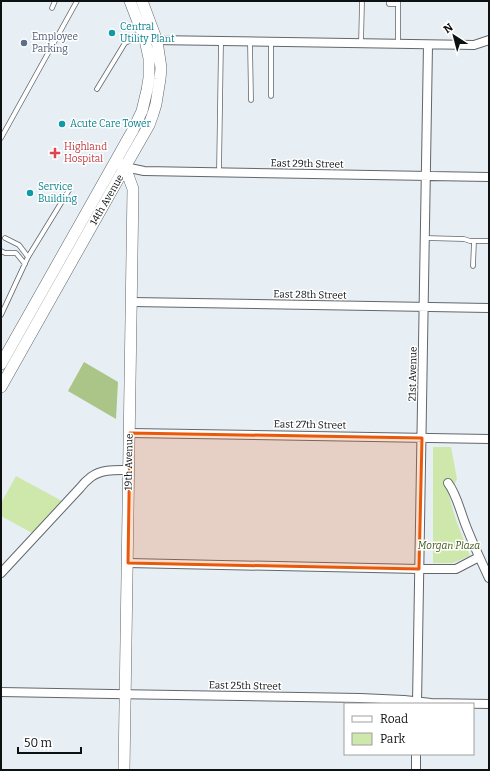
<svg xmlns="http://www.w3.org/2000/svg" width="490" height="771" font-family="Bitter,serif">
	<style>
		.green { fill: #cee8ac }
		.forest { fill: #aac587 }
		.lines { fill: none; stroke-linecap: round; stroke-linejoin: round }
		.lane-casing { stroke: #61676c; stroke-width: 5.5 }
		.street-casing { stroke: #61676c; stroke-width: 10 }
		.secondary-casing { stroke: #61676c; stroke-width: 12 }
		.lane { stroke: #fff; stroke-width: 4 }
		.street { stroke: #fff; stroke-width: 8 }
		.secondary { stroke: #fff; stroke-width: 11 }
		.marked { fill: #e8590c; fill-opacity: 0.2; stroke: #e8590c; stroke-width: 3; stroke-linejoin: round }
		.culture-dot { fill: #0f9aa8; stroke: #fff; stroke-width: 1.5 }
		.service-dot { fill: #5c6f8a; stroke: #fff; stroke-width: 1.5 }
		.health-dot { fill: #e0444e; stroke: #fff; stroke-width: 1.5 }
		.labels { text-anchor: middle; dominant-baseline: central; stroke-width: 3; stroke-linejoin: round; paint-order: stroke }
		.culture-label { font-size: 10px; fill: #0d838f; stroke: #fff; text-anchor: start }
		.service-label { font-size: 10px; fill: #4e5e75; stroke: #fff; text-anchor: start }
		.health-label { font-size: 10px; fill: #be3a42; stroke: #fff; text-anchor: start }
		.street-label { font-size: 10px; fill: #0e1112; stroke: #fff }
		.park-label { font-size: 10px; font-style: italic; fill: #3d5412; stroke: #fff }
	</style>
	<rect width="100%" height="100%" fill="#e7eef4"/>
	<path class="green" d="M433 447H451L457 479 449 496 456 520 470 556 453 563H433Z
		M16 476 62 501 32 533 1 516V503Z"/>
	<path class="forest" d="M84 362 118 382 116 419 68 391Z"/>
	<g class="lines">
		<defs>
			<path id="lane" d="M389 1V4H398
				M52 8 55 1
				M250 42 251 100
				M271 42V96
				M361 44 362 1
				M398 44V1
				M97 89 125 43 134 39 144 40
				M1 138 77 1
				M219 172 221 42
				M5 238 19 245 28 257
				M425 238 464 239 470 241H489
				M1 251 5 253H16L25 264
				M473 266 474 241
				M1 315 28 257 69 190"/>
			<path id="street" d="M153 40 474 45 489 40
				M125 167 144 171 489 177
				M132 302 489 308
				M130 433 489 439
				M448 483C457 495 460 511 466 526 473 544 481 561 489 578
				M128 563 419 569H456L479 557
				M1 573 80 488C83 484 87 480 91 477 102 469 116 470 128 470
				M1 692 112 694 360 698 404 700 431 703 489 704
				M417 704 428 45
				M416 770V754"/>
			<path id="secondary" d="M116 161 125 167 133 189 124 770
				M1 364 102 185 133 130 142 111 147 90 149 78V58L145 40 130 1
				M1 387 125 167 149 125 153 114 156 104 160 79 161 68 157 41 142 1"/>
		</defs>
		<use href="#lane" class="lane-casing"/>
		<use href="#street" class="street-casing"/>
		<use href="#secondary" class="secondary-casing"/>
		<use href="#lane" class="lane"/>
		<use href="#street" class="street"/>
		<use href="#secondary" class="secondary"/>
	</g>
	<path class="marked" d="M130 433 422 438 419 569 128 563Z"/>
	<g class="culture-dot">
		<circle cx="112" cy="33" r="4"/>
		<circle cx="62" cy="124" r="4"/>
		<circle cx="30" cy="193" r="4"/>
	</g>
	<circle class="service-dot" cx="24" cy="43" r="4"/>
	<path class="health-dot" d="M53 147h4v4h4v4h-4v4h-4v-4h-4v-4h4z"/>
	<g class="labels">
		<g class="culture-label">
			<text x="120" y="27">Central<tspan x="120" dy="12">Utility Plant</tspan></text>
			<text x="70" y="124">Acute Care Tower</text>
			<text x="38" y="187">Service<tspan x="38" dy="12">Building</tspan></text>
		</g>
		<g class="service-label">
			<text x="32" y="37">Employee<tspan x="32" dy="12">Parking</tspan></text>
		</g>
		<g class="health-label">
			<text x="64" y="147">Highland<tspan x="64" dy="12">Hospital</tspan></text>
		</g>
		<g class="street-label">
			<text transform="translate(307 164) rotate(1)">East 29th Street</text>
			<text transform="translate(107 200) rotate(-60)">14th Avenue</text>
			<text transform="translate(310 295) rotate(1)">East 28th Street</text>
			<text transform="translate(413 374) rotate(-89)">21st Avenue</text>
			<text transform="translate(310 425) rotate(1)">East 27th Street</text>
			<text transform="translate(129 462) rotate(-89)">19th Avenue</text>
			<text transform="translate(245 686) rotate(1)">East 25th Street</text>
		</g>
		<g class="park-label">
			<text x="449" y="546">Morgan Plaza</text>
		</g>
	</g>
	<rect width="490" height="771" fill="none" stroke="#0e1112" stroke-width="4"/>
	<rect x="344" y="703" width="130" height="52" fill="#ffffff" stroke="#9fa0a0"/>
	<rect x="352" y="716" width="20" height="6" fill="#ffffff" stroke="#9fa0a0"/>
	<text x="380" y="723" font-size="12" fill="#0e1112">Road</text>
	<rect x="352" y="733" width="20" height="12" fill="#cee8ac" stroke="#9fa0a0"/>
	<text x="380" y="743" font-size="12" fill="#0e1112">Park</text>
	<g transform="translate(454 36) rotate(324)" stroke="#ffffff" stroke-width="3" paint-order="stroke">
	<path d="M0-3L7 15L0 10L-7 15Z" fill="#0e1112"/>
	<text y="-6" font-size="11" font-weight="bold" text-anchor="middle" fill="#0e1112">N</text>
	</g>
	<path d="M18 747v6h63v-6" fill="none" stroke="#0e1112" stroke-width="2"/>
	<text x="24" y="747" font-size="12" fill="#0e1112" stroke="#ffffff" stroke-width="3" paint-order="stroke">50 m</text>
</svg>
